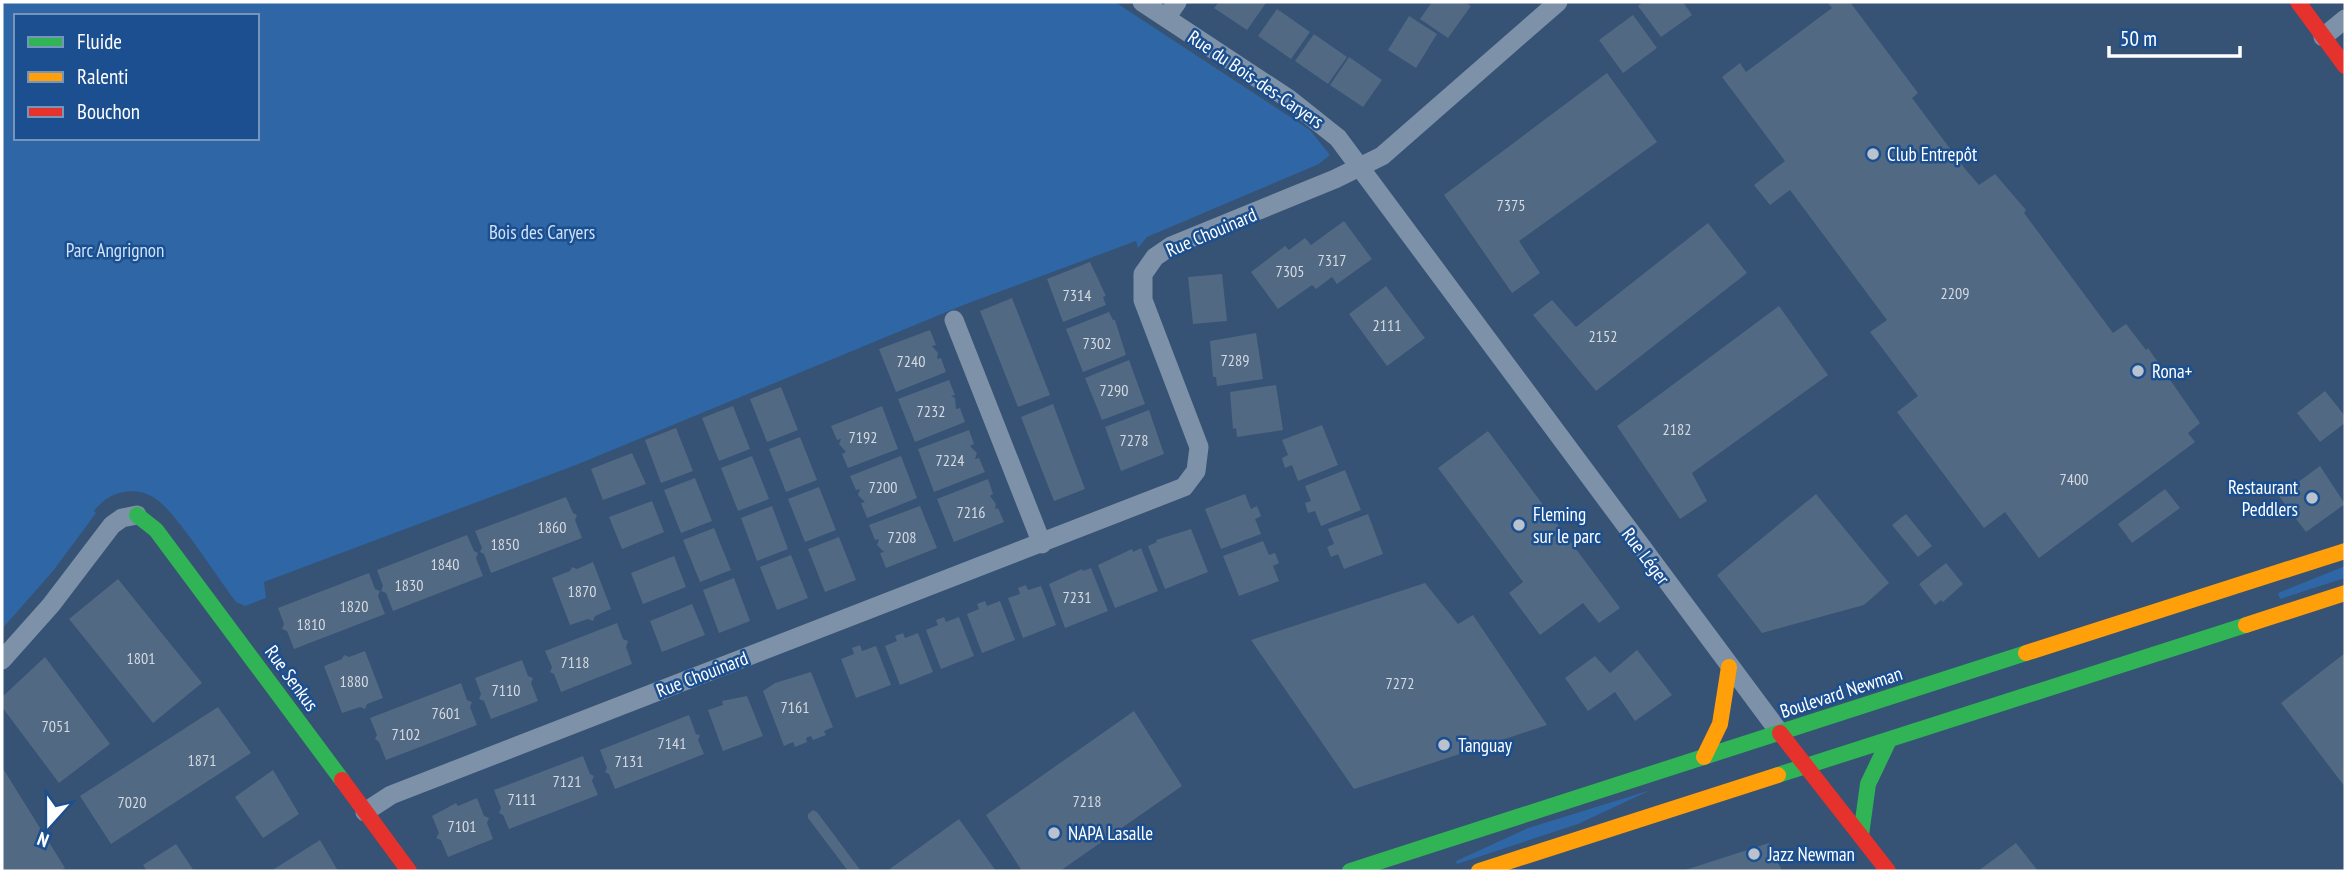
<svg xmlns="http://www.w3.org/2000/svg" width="2347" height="873" font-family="'PT Sans Narrow',sans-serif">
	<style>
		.green { fill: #2f66a5; fill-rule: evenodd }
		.building { fill: #526984 }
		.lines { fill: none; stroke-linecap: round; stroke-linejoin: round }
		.street { stroke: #7d92a8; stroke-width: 19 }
		.fast { stroke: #30b455; stroke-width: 16 }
		.slow { stroke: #ff9f0a; stroke-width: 16 }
		.jam { stroke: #e5322d; stroke-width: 16 }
		.poi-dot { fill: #b9c2ce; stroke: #1b4f8f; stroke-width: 2.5 }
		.labels { text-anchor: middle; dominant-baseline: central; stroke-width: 5; stroke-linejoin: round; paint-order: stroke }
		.number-label { font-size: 16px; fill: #d4dae0 }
		.street-label { font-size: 19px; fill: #fff; stroke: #1b4f8f }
		.poi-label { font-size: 19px; fill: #fff; stroke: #1b4f8f; text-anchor: start }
		.park-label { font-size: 19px; fill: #cfe3fa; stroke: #1b4f8f }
	</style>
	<rect width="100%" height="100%" fill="#365274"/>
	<path class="green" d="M2 2H1115L1310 130 1330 155 1319 164 1147 237 1138 248 1136 241 961 306 576 465 264 582 266 598 245 606 236 602C219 580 175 511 156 499 135 485 109 491 94 511L96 513 53 571 2 629ZM16 16H257V138H16Z
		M2345 566V578L2280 599 2278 593Z
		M1651 790 1578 824 1457 864 1456 861 1528 828Z"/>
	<path class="building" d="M1219 2H1265L1266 3 1247 30 1214 8Z
		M1432 2H1465L1471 6 1448 38 1420 19Z
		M1643 2H1683L1692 15 1661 37 1638 6Z
		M1827 2H1850L1918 93 1912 98 1966 170 1979 185 1995 174 2026 210 2024 213 2113 333 2126 324 2146 350 2148 348 2200 423 2188 433 2195 442 2039 558 2005 512 1984 528 1897 412 1918 396 1870 332 1887 320 1790 190 1770 205 1754 185 1785 161 1722 77 1740 63 1746 72 1832 8Z
		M1277 9 1310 32 1291 59 1258 36Z
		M1633 15 1657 48 1623 73 1599 40Z
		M1409 16 1437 34 1416 68 1388 50Z
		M1314 34 1347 57 1328 84 1295 61Z
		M1349 57 1382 80 1363 107 1330 85Z
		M1607 73 1657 142 1519 241 1540 273 1512 293 1444 195Z
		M1344 221 1372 259 1337 284 1332 277 1316 289 1312 285 1278 309 1251 272 1285 246 1289 250 1305 238 1311 245Z
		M1708 223 1747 273 1596 391 1533 315 1552 300 1576 327Z
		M1090 262 1106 296 1103 297 1106 305 1063 322 1047 279Z
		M1222 274 1227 321 1193 324 1188 277Z
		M1386 286 1425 338 1387 366 1349 314Z
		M1012 298 1050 395 1018 407 980 311Z
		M1779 306 1828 375 1692 473 1707 501 1680 519 1617 426Z
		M1109 312 1113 320H1115L1126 355 1083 372 1066 329Z
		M930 330 936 345 932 346 938 353 937 359 941 358 946 372 896 392 879 349Z
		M1256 333 1263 379 1217 386 1216 377H1213L1210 341Z
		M1129 360 1145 404 1102 420 1085 378Z
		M949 380 955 395 951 396 955 398 956 409 960 408 965 422 915 442 898 399Z
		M1276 385 1283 430 1237 437 1236 428 1233 429 1230 392Z
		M781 387 798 430 767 442 750 399Z
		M2325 391 2345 416V423L2320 442 2297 413Z
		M1053 404 1085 489 1054 501 1021 417Z
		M733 406 750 449 719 461 702 418Z
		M882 406 898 449 848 468 842 454 846 452 839 444 841 439 837 440 831 426Z
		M1149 410 1164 454 1121 471 1105 427Z
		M1322 425 1338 465 1298 481 1292 465 1285 468 1282 458 1288 455 1282 440Z
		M676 428 693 471 661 483 645 440Z
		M969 430 974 444 970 446 977 453 975 459 979 458 985 472 934 492 918 449Z
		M1488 431 1620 608 1599 623 1583 603 1540 635 1509 593 1523 582 1438 468Z
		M800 437 817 480 786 492 769 449Z
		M632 453 646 484 603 500 591 469Z
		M752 456 769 499 738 511 721 468Z
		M901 456 917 498 867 518 861 503 865 502 858 495 860 489 856 490 850 476Z
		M2320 466 2345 504 2306 532 2279 496Z
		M1345 470 1361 510 1321 526 1315 511 1308 513 1305 503 1311 501 1305 486Z
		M695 478 712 521 681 533 664 490Z
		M988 479 993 494 990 496 996 504 995 509 998 508 1004 522 954 542 937 499Z
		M819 487 836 530 805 542 788 499Z
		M2165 489 2180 508 2132 543 2118 524Z
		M1245 494 1251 509 1257 506 1261 516 1255 519 1261 534 1221 549 1205 509Z
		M1816 494 1889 583 1864 605 1762 633 1717 575Z
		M566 497 573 513 577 515 575 520 582 538 491 573 484 554 480 552 482 548 475 531Z
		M652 501 664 532 622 549 609 517Z
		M772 506 788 549 757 561 741 518Z
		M920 506 937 548 886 568 880 553 884 552 877 545 879 539 875 540 869 525Z
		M1368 514 1383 554 1344 569 1338 554 1331 557 1327 547 1334 544 1328 529Z
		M1906 514 1932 546 1918 557 1892 525Z
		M714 528 731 570 700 582 683 540Z
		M1191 529 1208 572 1165 589 1148 546 1157 542 1156 540Z
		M467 535 474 551 478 553 476 558 483 576 393 611 386 593 381 591 383 586 377 570Z
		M839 537 856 580 825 592 808 549Z
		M1263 541 1269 555 1275 553 1279 563 1273 566 1279 581 1239 596 1223 556Z
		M1141 548 1158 591 1115 608 1098 565 1132 549 1133 552Z
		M791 555 808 598 777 610 760 567Z
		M674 556 686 587 643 604 631 573Z
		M593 562 611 609 595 616 593 621 588 619 570 625 552 578 570 571 572 567 577 569Z
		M1946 563 1963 584 1943 602 1941 600 1935 605 1919 584Z
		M1091 568 1108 611 1065 628 1049 584 1082 569 1083 571Z
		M369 573 375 589 380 591 378 596 385 614 294 649 287 631 282 629 284 624 278 608Z
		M734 578 750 621 719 633 703 590Z
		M118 579 202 683 153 723 69 619Z
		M1425 583 1458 624 1473 615 1547 725 1354 789 1251 640Z
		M1026 585 1028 590 1041 586 1056 625 1023 638 1008 598 1020 594 1018 588Z
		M985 601 987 606 1000 601 1015 640 982 653 967 614 979 609 977 604Z
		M692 604 705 635 662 652 650 621Z
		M944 617 946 622 959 617 974 656 941 669 926 630 938 625 936 620Z
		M617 623 623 639 628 641 626 647 632 664 561 692 554 674 550 672 552 667 545 651Z
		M903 633 905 638 918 633 933 672 900 685 885 646 897 641 895 636Z
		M860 645 862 651 876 646 891 685 856 698 841 659 854 654 852 648Z
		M1637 650 1672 695 1635 721 1615 692 1588 711 1565 678 1595 656 1610 673Z
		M365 651 383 698 367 704 365 709 360 707 342 713 324 666 342 659 344 655 349 657Z
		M2345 653V787L2281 703Z
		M45 657 110 744 59 783 2 707V697Z
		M522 660 528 676 533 678 531 683 538 701 491 719 484 701 479 699 481 694 475 678Z
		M811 672 833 727 824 731 826 735 813 740 811 736 806 738 807 742 795 747 793 742 784 746 763 691 775 683Z
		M461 683 467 700 472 702 470 707 477 725 386 760 379 742 375 739 377 735 370 718Z
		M747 696 763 736 723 751 708 710 723 705 722 701Z
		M218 707 251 753 111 844 80 796Z
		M1134 711 1182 786 1060 871H1022L986 815Z
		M689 715 696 734 700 735 698 740 704 754 615 789 609 774 605 772 607 768 600 750Z
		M583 756 590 774 594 776 592 781 598 795 509 829 503 815 499 813 501 808 494 790Z
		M2 767 65 868 59 871H2Z
		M273 770 299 814 263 838 235 797Z
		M477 798 484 816 489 818 487 823 493 839 448 857 441 840 436 838 439 833 432 816 456 803 458 806Z
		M813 810 817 812 861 871H848L808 818V814Z
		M959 819 996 871H887Z
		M320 840 338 871H271Z
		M1769 843 1782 871H1682Z
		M2016 843 2038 871H1978Z
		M176 844 194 871H147L143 865Z"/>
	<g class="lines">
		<path class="street" d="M1142 2 1289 99 1338 138 1780 733
			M1166 18 1177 2
			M2323 37 2345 19
			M954 320 1042 544
			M2 660 51 605 112 525 122 518 137 515
			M365 812 391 795 1184 487 1196 471 1199 447 1143 300V274L1155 257 1171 246 1335 179 1382 156 1558 2"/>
		<path class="fast" d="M137 515 156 530 342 780
			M1778 775 2246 625
			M1861 835 1868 784 1889 740
			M1350 871 2026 653"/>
		<path class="slow" d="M2246 625 2345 593
			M2026 653 2345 551
			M1704 757 1720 724 1729 667
			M1479 871 1778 775"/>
		<path class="jam" d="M2298 2 2345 66
			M1780 733 1888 871
			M342 780 409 871"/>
	</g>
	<g class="poi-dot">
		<circle cx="1873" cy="154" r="7"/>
		<circle cx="2138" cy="371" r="7"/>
		<circle cx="2312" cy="498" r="7"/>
		<circle cx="1519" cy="525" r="7"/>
		<circle cx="1444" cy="745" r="7"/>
		<circle cx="1054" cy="833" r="7"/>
		<circle cx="1754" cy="854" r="7"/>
	</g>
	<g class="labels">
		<g class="number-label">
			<text x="1511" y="205">7375</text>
			<text x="1332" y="260">7317</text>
			<text x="1290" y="271">7305</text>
			<text x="1955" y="293">2209</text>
			<text x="1077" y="295">7314</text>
			<text x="1387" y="325">2111</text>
			<text x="1603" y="336">2152</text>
			<text x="1097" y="343">7302</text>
			<text x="1235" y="360">7289</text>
			<text x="911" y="361">7240</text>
			<text x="1114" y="390">7290</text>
			<text x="931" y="411">7232</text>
			<text x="1677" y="429">2182</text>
			<text x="863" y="437">7192</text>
			<text x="1134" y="440">7278</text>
			<text x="950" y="460">7224</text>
			<text x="2074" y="479">7400</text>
			<text x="883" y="487">7200</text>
			<text x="971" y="512">7216</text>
			<text x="552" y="527">1860</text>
			<text x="902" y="537">7208</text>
			<text x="505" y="544">1850</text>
			<text x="445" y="564">1840</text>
			<text x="409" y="585">1830</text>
			<text x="582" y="591">1870</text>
			<text x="1077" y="597">7231</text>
			<text x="354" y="606">1820</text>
			<text x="311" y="624">1810</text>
			<text x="141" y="658">1801</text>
			<text x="575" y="662">7118</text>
			<text x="354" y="681">1880</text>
			<text x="1400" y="683">7272</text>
			<text x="506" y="690">7110</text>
			<text x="795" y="707">7161</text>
			<text x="446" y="713">7601</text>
			<text x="56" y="726">7051</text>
			<text x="406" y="734">7102</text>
			<text x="672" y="743">7141</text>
			<text x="202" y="760">1871</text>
			<text x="629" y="761">7131</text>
			<text x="567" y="781">7121</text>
			<text x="522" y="799">7111</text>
			<text x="1087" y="801">7218</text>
			<text x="132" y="802">7020</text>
			<text x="462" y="826">7101</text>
		</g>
		<g class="street-label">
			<text transform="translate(1256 79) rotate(34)">Rue du Bois-des-Caryers</text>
			<text transform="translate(1211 232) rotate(-23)">Rue Chouinard</text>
			<text transform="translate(1646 556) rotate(53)">Rue Léger</text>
			<text transform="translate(702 674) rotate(-21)">Rue Chouinard</text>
			<text transform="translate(292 678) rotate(54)">Rue Senkus</text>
			<text transform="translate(1841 692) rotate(-18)">Boulevard Newman</text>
		</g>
		<g class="poi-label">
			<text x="1887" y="154">Club Entrepôt</text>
			<text x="2152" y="371">Rona+</text>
			<text x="2298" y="487" text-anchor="end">Restaurant<tspan x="2298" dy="22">Peddlers</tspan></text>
			<text x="1533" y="514">Fleming<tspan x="1533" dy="22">sur le parc</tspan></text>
			<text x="1458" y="745">Tanguay</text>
			<text x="1068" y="833">NAPA Lasalle</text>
			<text x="1768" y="854">Jazz Newman</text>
		</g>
		<g class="park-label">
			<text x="542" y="232">Bois des Caryers</text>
			<text x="115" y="250">Parc Angrignon</text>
		</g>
	</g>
	<rect width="2347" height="873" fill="none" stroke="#ffffff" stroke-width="7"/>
	<rect x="14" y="14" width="245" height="126" fill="#1b4f8f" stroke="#7695bc" stroke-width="2"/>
	<rect x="28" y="37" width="35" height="10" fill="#30b455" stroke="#7695bc" stroke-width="2"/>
	<text x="77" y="49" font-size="21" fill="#ffffff">Fluide</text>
	<rect x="28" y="72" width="35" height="10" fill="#ff9f0a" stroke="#7695bc" stroke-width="2"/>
	<text x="77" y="84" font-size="21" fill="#ffffff">Ralenti</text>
	<rect x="28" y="107" width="35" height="10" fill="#e5322d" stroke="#7695bc" stroke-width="2"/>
	<text x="77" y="119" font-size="21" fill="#ffffff">Bouchon</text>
	<g transform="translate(49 824) rotate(201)" stroke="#1b4f8f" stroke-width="5" paint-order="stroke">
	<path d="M0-5L12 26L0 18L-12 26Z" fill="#ffffff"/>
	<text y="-10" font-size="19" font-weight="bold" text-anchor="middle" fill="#ffffff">N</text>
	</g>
	<path d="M2109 46v10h131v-10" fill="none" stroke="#ffffff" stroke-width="3.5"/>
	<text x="2120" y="46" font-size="21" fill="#ffffff" stroke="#1b4f8f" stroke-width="5" paint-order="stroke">50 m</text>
</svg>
